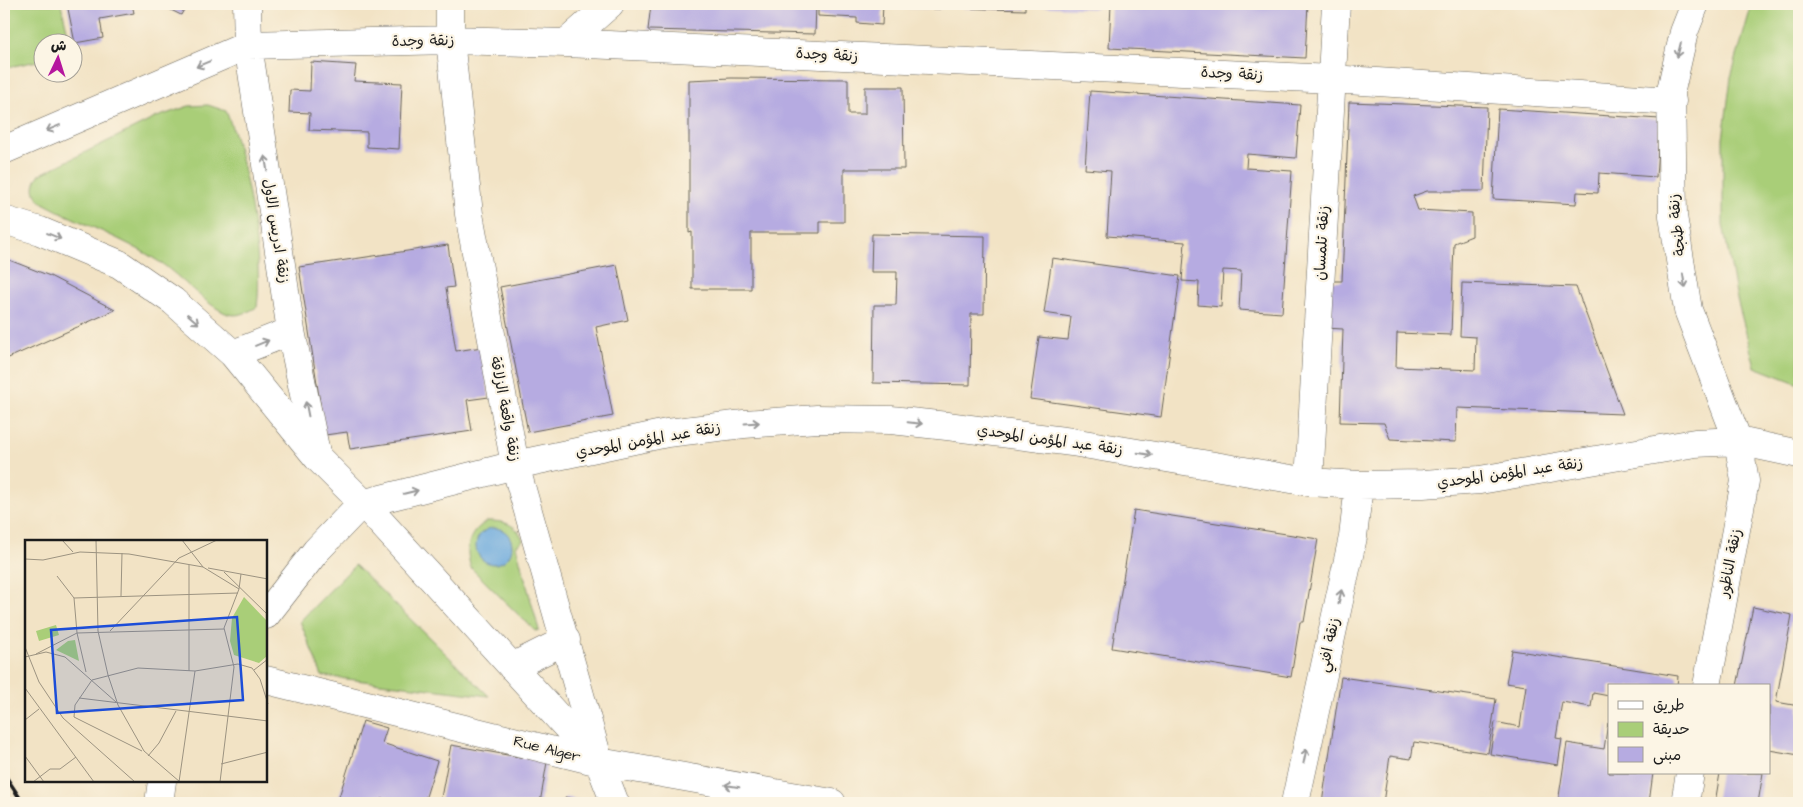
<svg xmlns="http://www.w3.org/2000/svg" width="1803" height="807" font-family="'Architects Daughter','Playpen Sans Arabic',sans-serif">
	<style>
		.green { fill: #a9ce78; stroke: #62754a }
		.water { fill: #6ba9dd; stroke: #44627c }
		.building { fill: #b6abe1 }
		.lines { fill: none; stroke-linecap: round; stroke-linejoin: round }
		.minor-casing { stroke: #676257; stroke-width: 29 }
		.minor { stroke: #fff; stroke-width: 28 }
		.rail { stroke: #1c1c1c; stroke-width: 4 }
		.oneway { stroke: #999 }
		.labels { text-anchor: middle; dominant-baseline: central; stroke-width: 4.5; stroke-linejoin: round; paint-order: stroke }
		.street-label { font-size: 15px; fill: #1c1c1c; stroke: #fcf5e5 }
		.inset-road { fill: none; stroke: #9c9381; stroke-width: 1 }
		.view { fill: #1d4ed8; fill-opacity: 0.15; stroke: #1d4ed8; stroke-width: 2.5 }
		.inset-edge { fill: none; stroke: #1c1c1c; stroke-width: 2.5 }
	</style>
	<rect width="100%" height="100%" fill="#fcf5e5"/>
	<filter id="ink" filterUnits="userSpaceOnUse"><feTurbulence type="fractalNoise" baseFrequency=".02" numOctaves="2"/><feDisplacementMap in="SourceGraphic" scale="10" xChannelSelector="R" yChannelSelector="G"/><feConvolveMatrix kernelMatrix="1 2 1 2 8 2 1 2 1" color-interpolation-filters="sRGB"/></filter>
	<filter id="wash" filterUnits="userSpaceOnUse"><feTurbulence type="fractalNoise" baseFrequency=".0096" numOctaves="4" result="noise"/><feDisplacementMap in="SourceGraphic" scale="20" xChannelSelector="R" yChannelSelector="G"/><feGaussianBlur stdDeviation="1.12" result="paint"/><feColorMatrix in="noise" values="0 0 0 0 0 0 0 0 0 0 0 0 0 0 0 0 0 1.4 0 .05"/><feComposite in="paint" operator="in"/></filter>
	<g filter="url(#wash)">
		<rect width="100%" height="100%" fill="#f2e3c5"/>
		<path class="green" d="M4 4H61L70 42H42V60L4 68Z
			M1752 4H1799V384L1755 367 1737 299 1723 224V139L1731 77Z
			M208 105 226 111C245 157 264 258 257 307 248 312 239 317 228 314 208 307 180 276 161 263 124 238 81 224 43 203 32 194 32 186 39 175L157 117 189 106Z
			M488 521C504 521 517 524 523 540L516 546 539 630 535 631 471 568C464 547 469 531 488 521Z
			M355 565 489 696 322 676 300 621Z"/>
		<path class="water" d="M476 546a18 18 0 1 1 36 0a18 18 0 1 1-36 0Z"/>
		<g id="blocks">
			<path class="building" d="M67 4H132L134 13 100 19 103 38 75 43Z
				M159 4H187L181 15Z
				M651 4H816L815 34 648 30Z
				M818 4H883L882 25 857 23V18L818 16Z
				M894 4H941L940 9 894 8Z
				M958 4H1025V10L958 8Z
				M1029 4H1097V9L1029 6Z
				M1111 4H1308L1305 58 1109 48Z
				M311 62 356 65 354 81 402 83 399 149 367 147V132L309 130 310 113 289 112 290 90 310 91Z
				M731 78 848 79V114H865V87H903L904 169H844V222H820V233H751V289H692V232L689 233V80Z
				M1090 91 1300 105 1296 158 1247 154 1246 168 1292 171 1282 313 1239 310 1241 271 1223 270 1221 307 1198 305 1199 282 1182 281 1185 242 1107 236 1111 171 1085 169Z
				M1349 102 1487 107 1484 191H1427L1413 196 1418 210 1472 213V236L1454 243 1451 335 1397 333 1396 367 1475 370 1476 337 1460 336 1462 283 1576 287 1623 414 1457 408 1456 442 1390 439 1384 423 1340 422 1343 329 1325 328 1327 281H1342Z
				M1498 109 1660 119 1656 177 1599 173 1598 193 1577 192 1576 204 1493 199Z
				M872 234 985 236 984 314H971L970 385 873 383 874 305H896L897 272H871Z
				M448 245 454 287 446 288 456 351 482 347 489 397 467 400 472 431 350 449 347 432 325 435 299 267Z
				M4 258 50 276 115 310 4 360Z
				M1052 258 1180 276 1161 417 1030 399 1039 337 1068 340 1071 317 1044 313Z
				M617 265 628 320 596 327 613 416 528 432 500 287Z
				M1134 510 1318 539 1304 622H1300L1291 677 1112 648Z
				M1753 607 1792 615 1776 702 1799 706V755L1769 750V686H1737Z
				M1512 650 1678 676 1677 686H1609V696L1593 693 1591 707 1562 702 1556 738 1562 739 1558 765 1490 754 1495 722 1520 727 1526 686 1506 683Z
				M1341 677 1496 699 1488 753 1414 742 1411 759 1390 756 1383 803H1322Z
				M363 721 387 728 382 743 437 761 424 803H398L382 798 381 803H337Z
				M1608 723 1609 773H1653L1649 803H1558L1567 743 1604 749Z
				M451 745 547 762 540 803H440Z
				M1720 773H1763L1758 803H1715Z
				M565 797 590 802V803H564Z"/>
		</g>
	</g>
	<g filter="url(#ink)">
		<use href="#blocks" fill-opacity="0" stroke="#676257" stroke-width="1"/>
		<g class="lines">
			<defs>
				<path id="minor" d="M247 4 248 45 291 331 316 453
					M450 4V40L469 214 515 465 599 762 615 803
					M1695 4 1684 32 1671 90 1673 216 1688 310 1738 441 1745 481 1707 686
					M566 43 610 4
					M4 150 248 45 450 40 566 43 1331 79 1672 101
					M4 220 40 231 119 264 173 301 233 354 317 457 364 504 596 759
					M233 354 291 331
					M1309 482 1336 4
					M266 615 316 551 361 504 515 465 667 433 744 424 817 419 891 420 947 426 1072 442 1309 482 1359 485 1423 484 1480 480 1695 443 1738 441 1799 454
					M512 667 566 640
					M266 680 599 762 832 803
					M159 803 162 781
					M1295 803 1353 537 1359 485
					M1685 803 1690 773"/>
			</defs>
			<use href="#minor" class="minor-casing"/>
			<use href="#minor" class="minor"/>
			<path class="rail" d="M4 774 23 803"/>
		</g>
		<defs><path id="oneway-shaft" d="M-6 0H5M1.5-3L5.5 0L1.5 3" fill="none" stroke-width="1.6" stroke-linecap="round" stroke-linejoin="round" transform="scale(1.25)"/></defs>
		<g class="oneway">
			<use href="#oneway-shaft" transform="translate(1679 50) rotate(104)"/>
			<use href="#oneway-shaft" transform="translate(203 64) rotate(157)"/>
			<use href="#oneway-shaft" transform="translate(53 128) rotate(157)"/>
			<use href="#oneway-shaft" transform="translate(266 163) rotate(-99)"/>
			<use href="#oneway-shaft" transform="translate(54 236) rotate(23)"/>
			<use href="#oneway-shaft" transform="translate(1684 281) rotate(81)"/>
			<use href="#oneway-shaft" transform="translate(193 319) rotate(41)"/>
			<use href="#oneway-shaft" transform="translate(262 343) rotate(-22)"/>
			<use href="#oneway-shaft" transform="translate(307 409) rotate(-101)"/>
			<use href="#oneway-shaft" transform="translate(752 423) rotate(-4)"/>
			<use href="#oneway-shaft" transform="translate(915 423) rotate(6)"/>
			<use href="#oneway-shaft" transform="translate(1145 454) rotate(10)"/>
			<use href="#oneway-shaft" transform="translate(411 492) rotate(-14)"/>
			<use href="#oneway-shaft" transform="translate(1340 597) rotate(-78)"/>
			<use href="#oneway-shaft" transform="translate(1305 756) rotate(-78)"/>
			<use href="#oneway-shaft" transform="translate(732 786) rotate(-170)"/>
		</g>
	</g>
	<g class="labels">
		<g class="street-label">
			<text transform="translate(423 41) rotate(-1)">زنقة وجدة</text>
			<text transform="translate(827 55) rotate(3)">زنقة وجدة</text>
			<text transform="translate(1232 74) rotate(3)">زنقة وجدة</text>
			<text transform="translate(1677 225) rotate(-96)">زنقة طنجة</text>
			<text transform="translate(276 231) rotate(81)">زنقة ادريس الاول</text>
			<text transform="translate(1322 243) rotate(-87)">زنقة تلمسان</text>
			<text transform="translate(505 409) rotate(79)">زنقة واقعة الزلاقة</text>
			<text transform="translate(648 440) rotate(-10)">زنقة عبد المؤمن الموحدي</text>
			<text transform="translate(1050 440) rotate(8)">زنقة عبد المؤمن الموحدي</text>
			<text transform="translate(1510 473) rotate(-8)">زنقة عبد المؤمن الموحدي</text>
			<text transform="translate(1730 563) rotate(-79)">زنقة الناظور</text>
			<text transform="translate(1329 645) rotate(-78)">زنقة افني</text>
			<text transform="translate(547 749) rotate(14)">Rue Alger</text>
		</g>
	</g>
	<g transform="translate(25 540)">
		<rect width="242" height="242" fill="#f2e3c5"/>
		<path d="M219 57 242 81V116L234 123 209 115 205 101 207 78ZM31 85 34 95 14 101 11 91ZM50 100 54 121 31 110 43 101Z" fill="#a9ce78"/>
		<path class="inset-road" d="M37 0 48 12M71 0 73 91 83 135 93 165 119 211 155 242M157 0 178 27M0 19 18 20 55 12 104 14 178 27 214 49M164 25V131M183 28 243 39M199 32 243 75M32 36 49 58 52 93 61 132M96 56 97 13M49 58 213 53M85 91 154 18 192 0M0 107 14 142 38 178 110 242M11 114 52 93 199 89M0 117 21 112 40 117 91 162M229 130 243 119M67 140 113 128 170 131 213 124 227 128 235 139 243 164M67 140 50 165 49 177 117 211M0 148 69 242M54 158 243 181M0 180 14 169M0 216 19 242M123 216 134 203 151 171M196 224 243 212M8 242 25 229H35L51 217M154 242 170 131M195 242 209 127 199 88 214 49 216 34"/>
		<path class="view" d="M212 77 218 160 32 173 26 90Z"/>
		<rect width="242" height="242" class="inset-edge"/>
	</g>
	<rect width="1803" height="807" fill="none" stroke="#fcf5e5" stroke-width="20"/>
	<rect x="1608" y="684" width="162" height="90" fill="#fcf5e5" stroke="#a29e95"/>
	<rect x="1618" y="701" width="25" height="8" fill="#ffffff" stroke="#a29e95"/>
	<text x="1653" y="710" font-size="15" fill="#1c1c1c">طريق</text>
	<rect x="1618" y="722" width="25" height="15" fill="#a9ce78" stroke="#a29e95"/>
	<text x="1653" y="734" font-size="15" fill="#1c1c1c">حديقة</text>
	<rect x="1618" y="747" width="25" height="15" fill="#b6abe1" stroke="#a29e95"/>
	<text x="1653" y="760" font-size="15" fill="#1c1c1c">مبنى</text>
	<g transform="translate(58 58) rotate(4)"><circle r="24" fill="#fcf5e5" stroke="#a29e95"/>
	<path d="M0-4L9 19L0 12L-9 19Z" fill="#b5179e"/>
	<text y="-8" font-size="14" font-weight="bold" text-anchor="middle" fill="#1c1c1c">ش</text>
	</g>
</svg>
